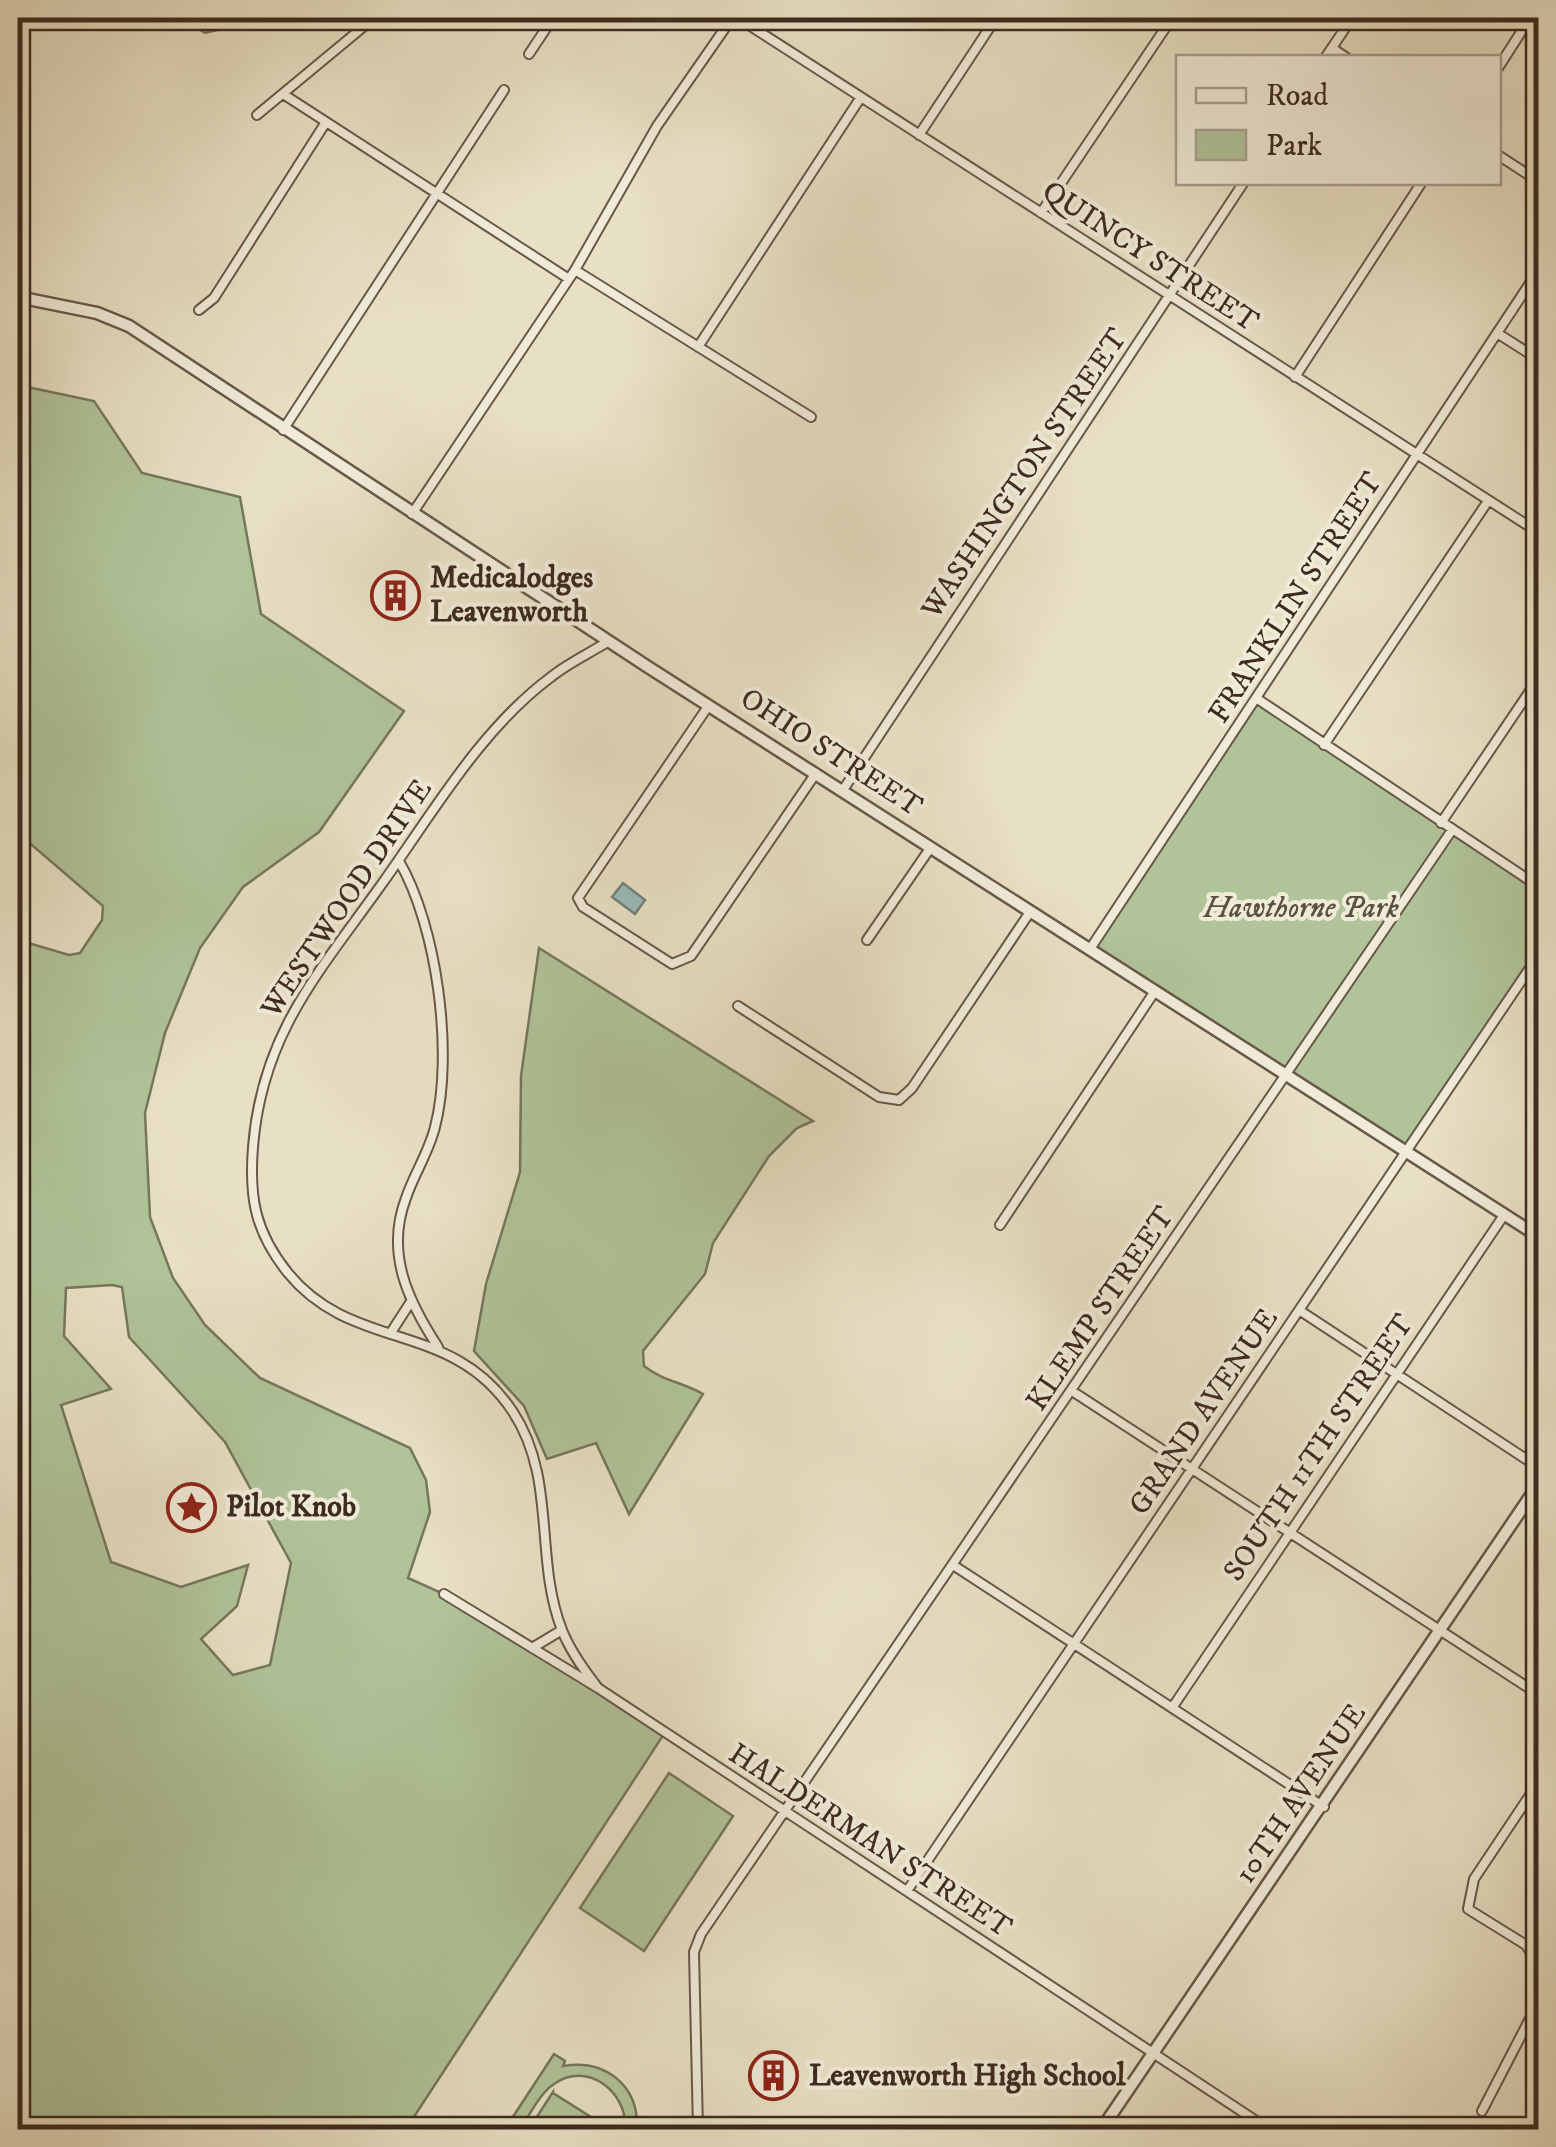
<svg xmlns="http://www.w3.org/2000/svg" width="1556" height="2147" font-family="'IM FELL DW Pica',serif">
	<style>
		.green { fill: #b0c399; stroke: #76775c; stroke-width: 2.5; fill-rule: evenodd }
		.water { fill: #9bb; stroke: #74817d; stroke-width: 2.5 }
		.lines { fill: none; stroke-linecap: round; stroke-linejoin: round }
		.minor-casing { stroke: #685848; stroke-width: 12 }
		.tertiary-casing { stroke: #685848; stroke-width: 15 }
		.minor { stroke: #f0ebd9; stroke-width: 8 }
		.tertiary { stroke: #f0ebd9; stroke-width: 10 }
		.labels { text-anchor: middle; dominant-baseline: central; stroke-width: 8; stroke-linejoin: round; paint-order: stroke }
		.street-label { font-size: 30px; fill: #3d2b1f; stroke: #f0ebd9 }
		.poi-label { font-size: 30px; font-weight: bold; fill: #3d2b1f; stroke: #f0ebd9; text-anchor: start }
		.park-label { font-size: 30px; font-style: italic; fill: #5a513e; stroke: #f0ebd9 }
	</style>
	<rect width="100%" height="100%" fill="#e8e0c4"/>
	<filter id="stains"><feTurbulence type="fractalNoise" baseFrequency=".002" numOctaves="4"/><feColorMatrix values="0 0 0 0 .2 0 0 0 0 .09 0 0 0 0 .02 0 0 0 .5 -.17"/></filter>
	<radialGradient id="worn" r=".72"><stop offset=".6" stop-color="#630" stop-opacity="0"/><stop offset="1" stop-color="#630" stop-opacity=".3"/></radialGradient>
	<path class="green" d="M181 18H266L205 33Z
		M18 385 94 401 142 473 240 497 261 614 404 711 319 832 243 887 200 948 165 1033 145 1113 150 1217 173 1278 205 1325 260 1378 410 1448 426 1480 430 1512 408 1578 444 1594 664 1734 406 2129H18V940L69 955 80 953 102 920 103 906 26 840 18 826ZM112 1285 122 1287 129 1337 225 1442 291 1563 270 1665 233 1675 201 1639 237 1606 248 1565 181 1587 111 1562 61 1405 111 1389 64 1336 66 1288Z
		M1256 698 1538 886V956L1405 1152 1090 949Z
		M539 948 813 1121 797 1128 769 1156 713 1243 705 1274 643 1351 644 1366C663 1381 682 1382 703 1394L629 1514 596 1443 547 1459 524 1406 474 1351 486 1284 520 1172 521 1076Z
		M669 1773 733 1816 644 1951 580 1908Z
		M554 2054 565 2061 563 2066C605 2059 639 2085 637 2129H625C628 2093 588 2060 554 2084 539 2094 530 2115 520 2129H505Z
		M553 2092V2093L610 2129H529Z"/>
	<path class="water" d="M623 883 645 900 635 914 612 897Z"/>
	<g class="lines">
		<defs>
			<path id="minor" d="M738 18 1538 532
				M1332 48 1347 58
				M529 54 553 18
				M1325 58 1352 18
				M1498 68 1530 18
				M283 94 569 279
				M257 115 374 18
				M919 135 996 18
				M1498 155 1538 181
				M1041 213 1172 18
				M575 270 811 417
				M199 310 214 298 326 122
				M1497 333 1538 359
				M698 347 861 97
				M1295 377 1422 182
				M283 430 504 90
				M412 514 575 270 657 126 732 18
				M1256 698 1538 886
				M709 705 578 898 583 907 672 964 691 956 816 773
				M1324 745 1488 501
				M843 790 1244 182
				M1441 823 1538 679
				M399 861C437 926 454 1054 435 1127 429 1152 414 1174 406 1198 385 1253 408 1301 438 1347
				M867 940 931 847
				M1090 949 1538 271
				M738 1006 879 1097 899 1100 912 1088 1030 912
				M1000 1225 1155 991
				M1532 1232 1538 1221
				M1299 1310 1538 1467
				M390 1334 410 1303
				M1072 1391 1538 1694
				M953 1565 1324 1807
				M444 1594 598 1688 1270 2130
				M532 1648 562 1630
				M598 1688C584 1670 570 1651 562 1630 534 1559 557 1479 513 1412 452 1319 353 1353 288 1273 255 1232 249 1198 253 1147 262 1032 321 970 384 881 434 811 481 729 551 677 568 663 590 653 609 641
				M1172 1708 1504 1215
				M1538 1783 1474 1879 1468 1909 1526 1945 1538 1964
				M907 1891 1538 956
				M1482 2111 1538 2003
				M698 2130 694 1952 701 1934 1452 830"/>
			<path id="tertiary" d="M18 297 97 313 129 326 648 667 1538 1236
				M1101 2130 1538 1485"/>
		</defs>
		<use href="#minor" class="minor-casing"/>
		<use href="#tertiary" class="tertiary-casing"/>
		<use href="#minor" class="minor"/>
		<use href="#tertiary" class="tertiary"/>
	</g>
	<defs>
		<symbol id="building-ring" viewBox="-11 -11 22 22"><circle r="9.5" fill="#f0ebd9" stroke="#8f2418" stroke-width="1.5"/><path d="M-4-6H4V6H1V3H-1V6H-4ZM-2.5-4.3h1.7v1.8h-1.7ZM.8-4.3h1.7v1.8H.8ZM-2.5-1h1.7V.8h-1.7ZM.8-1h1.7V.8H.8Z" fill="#8f2418"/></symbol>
		<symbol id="sight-ring" viewBox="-11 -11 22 22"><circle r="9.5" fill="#f0ebd9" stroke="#8f2418" stroke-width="1.5"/><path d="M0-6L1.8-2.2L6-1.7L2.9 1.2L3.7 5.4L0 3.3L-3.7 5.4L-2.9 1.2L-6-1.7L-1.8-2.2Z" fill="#8f2418"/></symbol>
	</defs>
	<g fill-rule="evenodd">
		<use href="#building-ring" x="368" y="568" width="55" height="55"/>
		<use href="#sight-ring" x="164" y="1480" width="55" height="55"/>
		<use href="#building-ring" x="746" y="2048" width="55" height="55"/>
	</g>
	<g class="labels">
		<g class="street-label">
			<text transform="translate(1150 257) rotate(33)">QUINCY STREET</text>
			<text transform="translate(1025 474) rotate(-56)">WASHINGTON STREET</text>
			<text transform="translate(1296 598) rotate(-57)">FRANKLIN STREET</text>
			<text transform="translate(831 753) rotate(33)">OHIO STREET</text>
			<text transform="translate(347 899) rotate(-56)">WESTWOOD DRIVE</text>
			<text transform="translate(1101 1309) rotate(-56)">KLEMP STREET</text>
			<text transform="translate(1204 1412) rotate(-56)">GRAND AVENUE</text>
			<text transform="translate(1319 1448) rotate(-56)">SOUTH 11TH STREET</text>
			<text transform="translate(1301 1794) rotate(-56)">10TH AVENUE</text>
			<text transform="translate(870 1841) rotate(33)">HALDERMAN STREET</text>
		</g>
		<g class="poi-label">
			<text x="430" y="578">Medicalodges<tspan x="430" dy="34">Leavenworth</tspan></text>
			<text x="226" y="1507">Pilot Knob</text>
			<text x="809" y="2076">Leavenworth High School</text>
		</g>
		<g class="park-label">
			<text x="1301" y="908">Hawthorne Park</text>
		</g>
	</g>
	<rect width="1556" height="2147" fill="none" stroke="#e8e0c4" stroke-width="60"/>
	<rect x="20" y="20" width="1516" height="2107" fill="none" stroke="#3d2b1f" stroke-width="5"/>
	<rect x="30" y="30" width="1496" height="2087" fill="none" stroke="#3d2b1f" stroke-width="2.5"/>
	<rect x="1176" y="55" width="325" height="130" fill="#f0ebd9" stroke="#a89e8f" stroke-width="2.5"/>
	<rect x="1196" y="88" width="50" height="15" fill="#f0ebd9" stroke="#a89e8f" stroke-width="2.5"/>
	<text x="1266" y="105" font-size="30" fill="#3d2b1f">Road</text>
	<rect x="1196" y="130" width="50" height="30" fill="#b0c399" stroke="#a89e8f" stroke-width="2.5"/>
	<text x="1266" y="155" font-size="30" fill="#3d2b1f">Park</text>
	<rect width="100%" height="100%" filter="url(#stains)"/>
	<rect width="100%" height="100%" fill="url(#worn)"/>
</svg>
